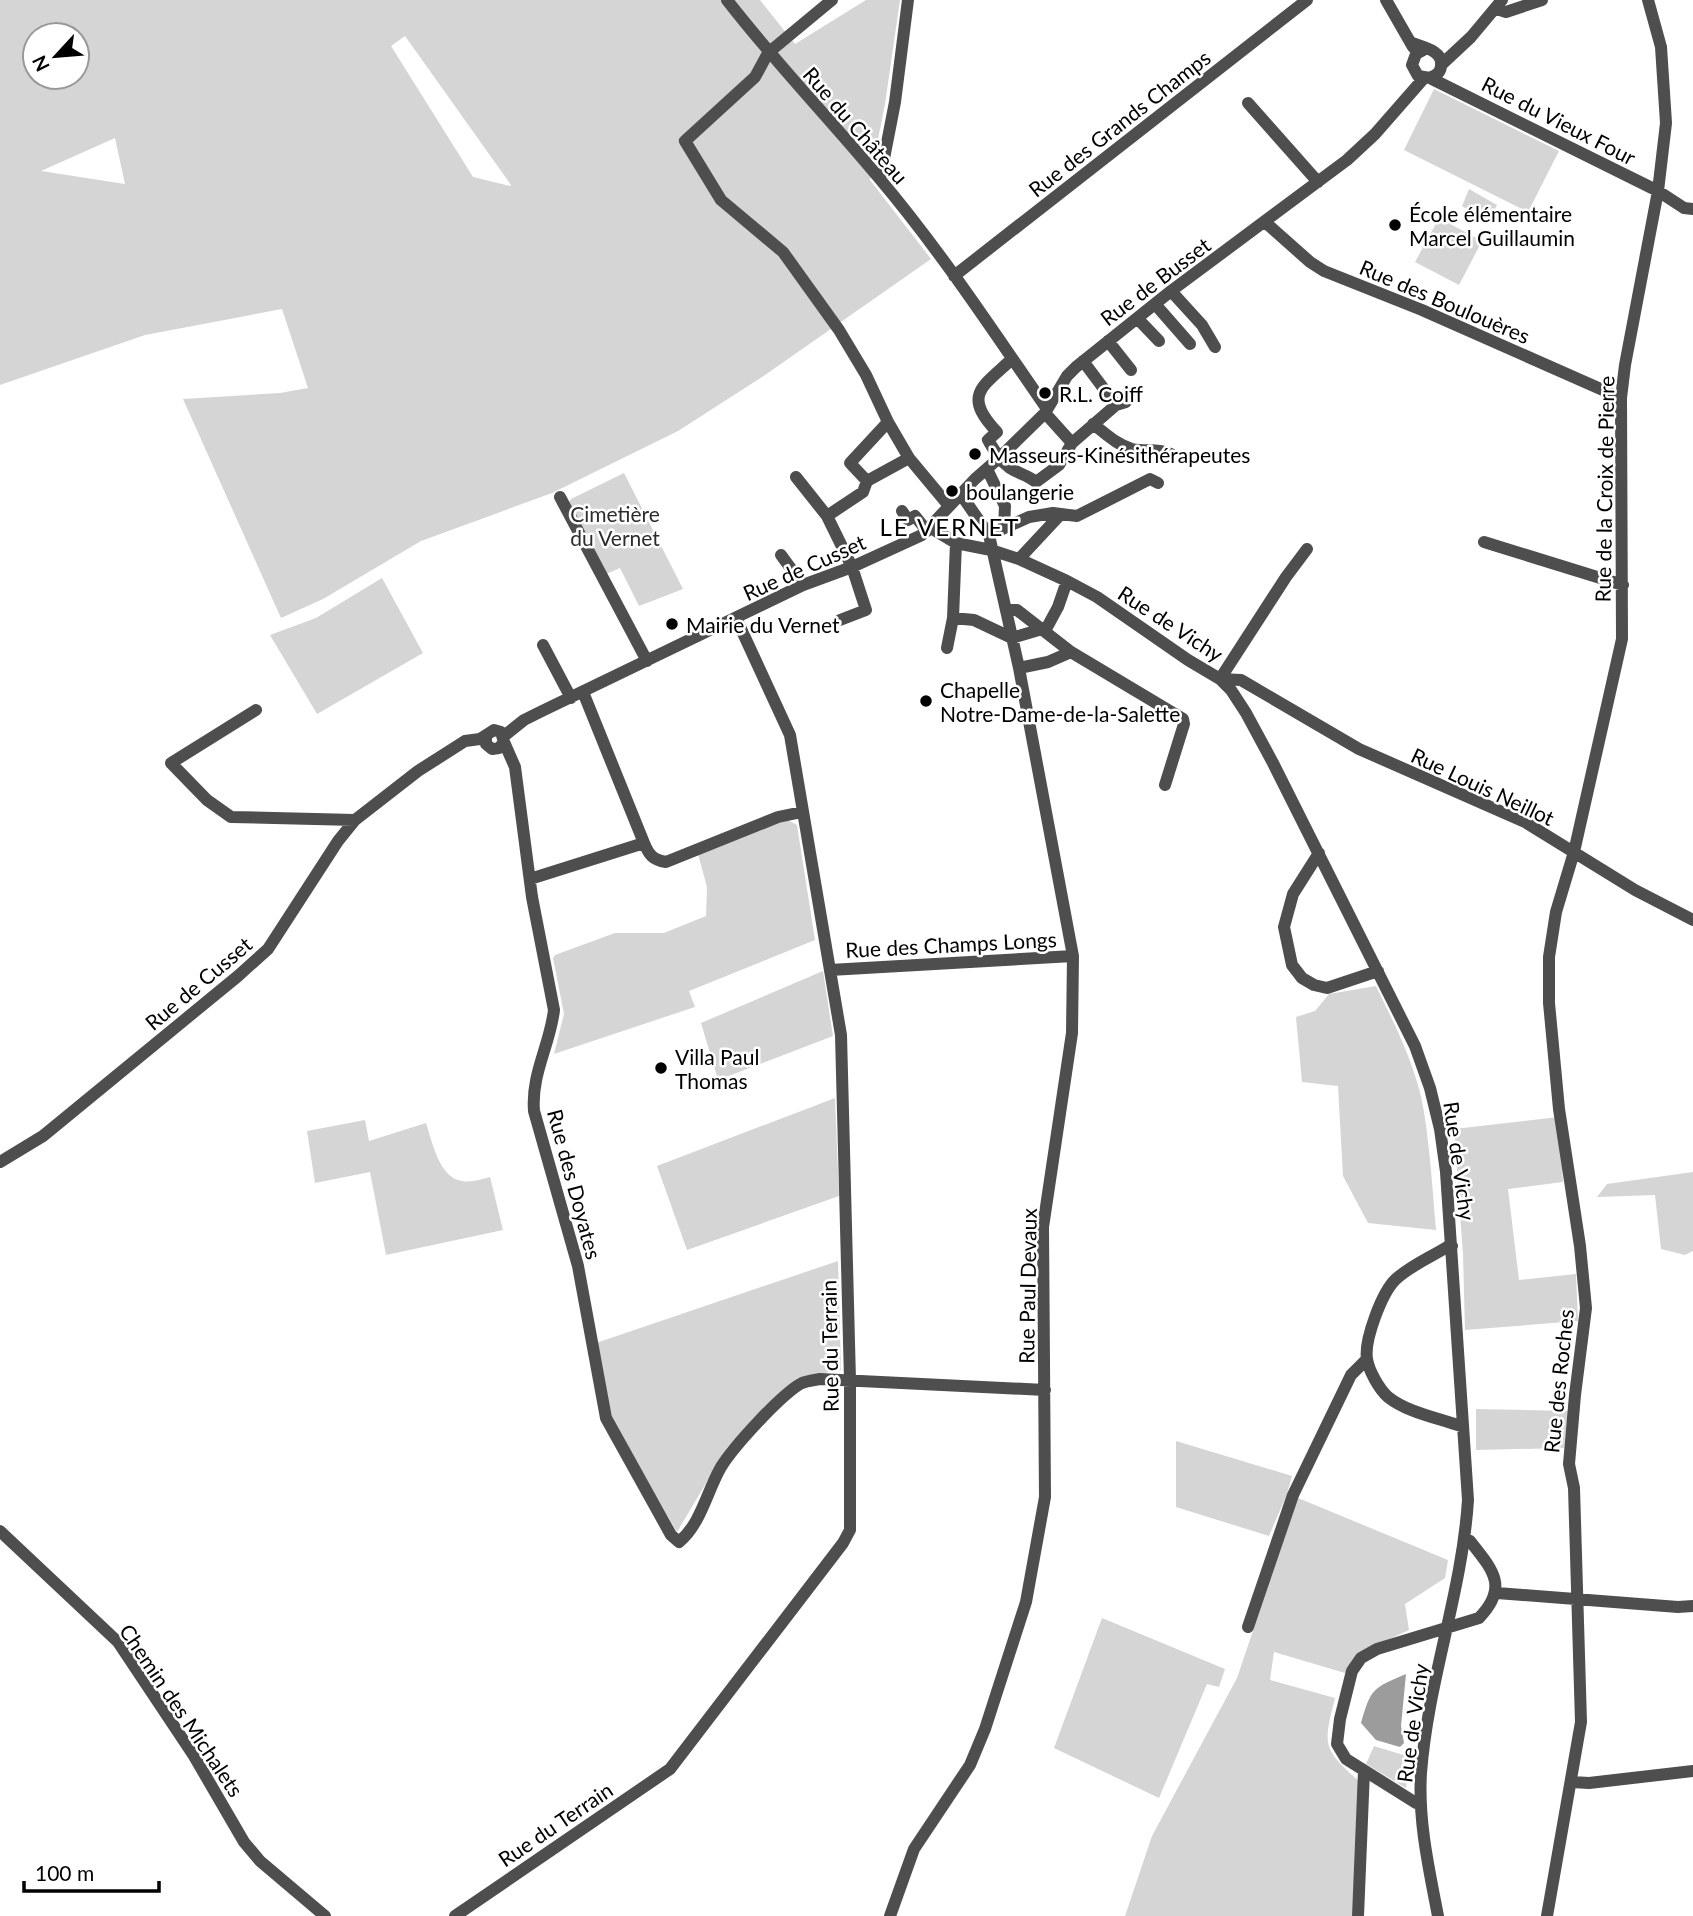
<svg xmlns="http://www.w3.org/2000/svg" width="1693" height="1916" font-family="Lato,sans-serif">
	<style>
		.green { fill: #d5d5d5; fill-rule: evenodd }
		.water { fill: #9c9c9c }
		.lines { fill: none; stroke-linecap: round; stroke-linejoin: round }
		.minor { stroke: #4e4e4e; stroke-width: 12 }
		.poi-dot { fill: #000; stroke: #fff; stroke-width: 2.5 }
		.labels { text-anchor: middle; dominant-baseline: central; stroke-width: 5; stroke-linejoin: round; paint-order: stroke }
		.street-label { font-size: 21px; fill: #000; stroke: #fff }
		.poi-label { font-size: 21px; fill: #000; stroke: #fff; text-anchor: start }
		.park-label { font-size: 21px; fill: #2c2c2c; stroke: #fff }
		.quarter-label { font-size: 24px; letter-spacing: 2px; fill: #000; stroke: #fff }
	</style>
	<rect width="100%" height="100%" fill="#fff"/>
	<path class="green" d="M0 0H760L795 44 866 0H900L885 104 870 180 931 259 765 375 678 431 552 493 421 541 323 599 281 618 183 399 280 393 308 388 282 309 145 335 0 385ZM35 35H77V77H35ZM405 36 511 185 510 186 473 177 391 46ZM115 138 125 184 41 171Z
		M1434 89 1559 151 1528 212 1404 150Z
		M1469 189 1497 205 1488 223 1462 206Z
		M1439 218 1482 241 1459 285 1415 262Z
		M624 473 683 589 639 606 620 568 604 575 568 504 571 499Z
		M382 578 423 653 317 714 270 635 316 618Z
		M784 818 797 825 815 940 689 991 695 1007 554 1054 564 1014 553 958 555 955 615 933H664L706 916 707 887 698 854Z
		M823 971 833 1036 718 1080 701 1023Z
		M1376 986C1394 1023 1413 1060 1422 1101 1430 1143 1432 1187 1436 1230L1368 1223 1343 1176 1338 1086 1302 1082 1296 1017 1315 1011 1329 994Z
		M835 1098 839 1196 687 1250 657 1166Z
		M1558 1117 1563 1182 1508 1189 1519 1280 1576 1274 1578 1321 1465 1330 1463 1255 1454 1129Z
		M365 1120 369 1141 426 1123C432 1141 439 1178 462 1181 471 1183 481 1179 490 1177L503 1230 386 1255 370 1172 315 1183 307 1131Z
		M1693 1172V1251L1685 1255 1661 1249 1655 1195 1597 1197 1607 1184Z
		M838 1261 841 1370 797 1378 727 1448 677 1532 612 1420 596 1343Z
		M1476 1409 1568 1411 1564 1448 1476 1450Z
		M1176 1441 1292 1476 1287 1494 1269 1536 1176 1507Z
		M1298 1498 1448 1560 1445 1578 1405 1604 1409 1630 1357 1654 1345 1673 1274 1652 1270 1680 1335 1698C1323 1746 1322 1748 1360 1782L1357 1860 1352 1916H1125L1152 1836 1237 1678Z
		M1102 1618 1225 1669 1219 1687 1207 1684 1159 1798 1054 1748Z
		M1374 1746 1410 1757 1406 1788 1366 1764Z"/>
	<path class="water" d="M1406 1674 1401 1726 1404 1743 1400 1747 1376 1740 1361 1723C1371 1688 1373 1688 1406 1674Z"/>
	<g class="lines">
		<path class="minor" d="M727 0C775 62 829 118 879 178 940 250 993 331 1047 409
			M832 0 768 53 755 77 685 141 721 200 783 252 839 330 866 375 888 422 909 458 949 506
			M1386 0 1413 47
			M1497 9 1506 12 1542 0
			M1410 42C1421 47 1443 50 1441 65 1441 73 1436 75 1430 78L1418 76 1412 65 1416 54 1425 49
			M1441 65 1471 37 1502 0
			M1430 78 1658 191 1684 208 1693 209
			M1248 103 1318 182
			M880 179 895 102 908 0
			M1265 222 1310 262 1324 271 1422 310 1621 398
			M954 276 1307 0
			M1171 291 1202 325 1215 347
			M1155 304 1190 344
			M1137 318 1159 341
			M1108 341 1131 370
			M1012 359C982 387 962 395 997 432L988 440C994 450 1000 461 1010 468 1019 474 1028 475 1036 482L1059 465 1072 443 1116 405 1126 402
			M1083 361 1116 405
			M1045 413 1072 443
			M1093 424C1105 433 1117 445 1132 449 1146 452 1157 448 1171 454
			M987 469 1005 506 1004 528
			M796 477 827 516
			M867 481 850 463 888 422
			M560 497 647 661
			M902 511 908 520 915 516 927 531
			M931 528 956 543 991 550 1019 559 1067 581 1097 597 1188 660 1220 679 1231 690 1246 713 1273 763 1415 1046 1430 1088 1440 1129 1446 1172 1468 1500C1462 1593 1428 1680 1421 1773 1418 1821 1429 1869 1438 1916
			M989 535 1029 517 1053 513 1077 516 1150 479 1158 483
			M1484 542 1623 585
			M781 555 803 585
			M1019 559 1061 514
			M1006 610H1017L1071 652 1183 719 1184 724 1165 785
			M953 618 974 620 1012 638 1042 629
			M840 620 866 610 852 567 827 516 863 492 867 481 909 458
			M1045 631 1058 607 1067 581
			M543 645 571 698
			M947 648 953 618 956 543
			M1019 668 1048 662 1071 652
			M1220 679 1241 680 1359 749 1525 822 1635 890 1693 920
			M1220 679 1286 577 1307 549
			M583 692 644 843C649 855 653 860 666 862L778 817 802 812
			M256 710 171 763 207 800 231 817 355 820
			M504 736 524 720 540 712 803 585 852 567 922 535 975 479 999 458 1045 413 1067 376 1076 367 1171 291 1347 160 1375 134 1424 78
			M504 742 515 767 532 897 554 1010C550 1045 531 1074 534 1111L578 1266 606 1418 671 1535 679 1542C701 1524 707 1491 721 1467 734 1446 779 1397 800 1384 805 1381 814 1380 820 1379L1045 1390
			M1319 853 1293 894 1284 927 1292 965 1302 978 1314 985 1327 988 1378 971
			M530 879 644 843
			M830 970 1073 956
			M0 1162 43 1136 238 976 268 949 338 841 355 820 418 771 465 741 480 739 494 730 501 732 504 742 499 748 492 749 486 744V736
			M1452 1246 1447 1247C1431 1257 1410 1266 1396 1279 1382 1292 1364 1340 1367 1359 1369 1371 1379 1389 1388 1397 1408 1413 1439 1418 1463 1427
			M0 1531 118 1642 194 1756 244 1842 260 1861 325 1916
			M1497 1593 1678 1607 1693 1606
			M1248 1627 1293 1495 1351 1375 1367 1359
			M1572 1782 1589 1783 1693 1771
			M1421 1803H1416L1346 1759 1337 1744 1340 1719 1352 1671 1361 1658 1377 1649 1479 1618C1509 1587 1493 1570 1470 1541L1465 1540
			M455 1916 670 1769 843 1543 850 1530V1380L841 1035 790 735 736 618
			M890 1916 914 1849 970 1765 985 1729 1026 1602 1045 1497 1043 1227 1072 1033 1073 956 1019 668 989 535 960 493
			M1358 1916 1364 1771
			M1547 1916 1581 1722 1574 1488 1569 1464 1575 1395 1586 1308 1580 1246 1559 1109 1549 1003V957L1556 912 1574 852 1622 639 1621 398 1625 365 1658 191 1666 123 1661 47 1648 0"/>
	</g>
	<g class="poi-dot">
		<circle cx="1395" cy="225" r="7"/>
		<circle cx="1045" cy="393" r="7"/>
		<circle cx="975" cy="454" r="7"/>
		<circle cx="952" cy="491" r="7"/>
		<circle cx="672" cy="624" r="7"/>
		<circle cx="926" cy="701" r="7"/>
		<circle cx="661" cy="1068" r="7"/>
	</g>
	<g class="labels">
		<g class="street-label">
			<text transform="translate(1559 120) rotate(27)">Rue du Vieux Four</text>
			<text transform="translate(1119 123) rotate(-38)">Rue des Grands Champs</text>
			<text transform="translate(856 125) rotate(49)">Rue du Château</text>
			<text transform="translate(1155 281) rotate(-37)">Rue de Busset</text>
			<text transform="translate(1445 301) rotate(23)">Rue des Boulouères</text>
			<text transform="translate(1604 489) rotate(-89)">Rue de la Croix de Pierre</text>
			<text transform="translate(804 567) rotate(-24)">Rue de Cusset</text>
			<text transform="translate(1171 623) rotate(33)">Rue de Vichy</text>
			<text transform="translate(1483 786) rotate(25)">Rue Louis Neillot</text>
			<text transform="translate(951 944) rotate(-3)">Rue des Champs Longs</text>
			<text transform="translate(198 983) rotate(-40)">Rue de Cusset</text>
			<text transform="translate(1460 1161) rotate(82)">Rue de Vichy</text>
			<text transform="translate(575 1184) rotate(75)">Rue des Doyates</text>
			<text transform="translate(1027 1286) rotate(-89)">Rue Paul Devaux</text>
			<text transform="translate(829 1346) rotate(-91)">Rue du Terrain</text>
			<text transform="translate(1558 1381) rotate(-84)">Rue des Roches</text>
			<text transform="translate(182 1710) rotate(56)">Chemin des Michalets</text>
			<text transform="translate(1412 1723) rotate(-82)">Rue de Vichy</text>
			<text transform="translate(555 1824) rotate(-34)">Rue du Terrain</text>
		</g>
		<g class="poi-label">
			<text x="1409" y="213">École élémentaire<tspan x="1409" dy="24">Marcel Guillaumin</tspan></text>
			<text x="1059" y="393">R.L. Coiff</text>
			<text x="989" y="454">Masseurs-Kinésithérapeutes</text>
			<text x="966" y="491">boulangerie</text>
			<text x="686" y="624">Mairie du Vernet</text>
			<text x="940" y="689">Chapelle<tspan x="940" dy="24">Notre-Dame-de-la-Salette</tspan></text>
			<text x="675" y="1056">Villa Paul<tspan x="675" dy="24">Thomas</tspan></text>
		</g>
		<g class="park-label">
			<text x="615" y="513">Cimetière<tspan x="615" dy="24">du Vernet</tspan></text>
		</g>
		<g class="quarter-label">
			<text x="950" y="526">LE VERNET</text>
		</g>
	</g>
	<g transform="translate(56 56) rotate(244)"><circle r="33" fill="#ffffff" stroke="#999999" stroke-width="2"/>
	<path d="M0-5L12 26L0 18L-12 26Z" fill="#000000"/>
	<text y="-10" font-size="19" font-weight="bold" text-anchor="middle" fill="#000000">N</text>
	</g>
	<path d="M24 1881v10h135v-10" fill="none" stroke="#000000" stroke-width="3.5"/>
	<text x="35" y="1881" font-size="21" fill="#000000" stroke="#ffffff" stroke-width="5" paint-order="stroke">100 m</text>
</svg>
